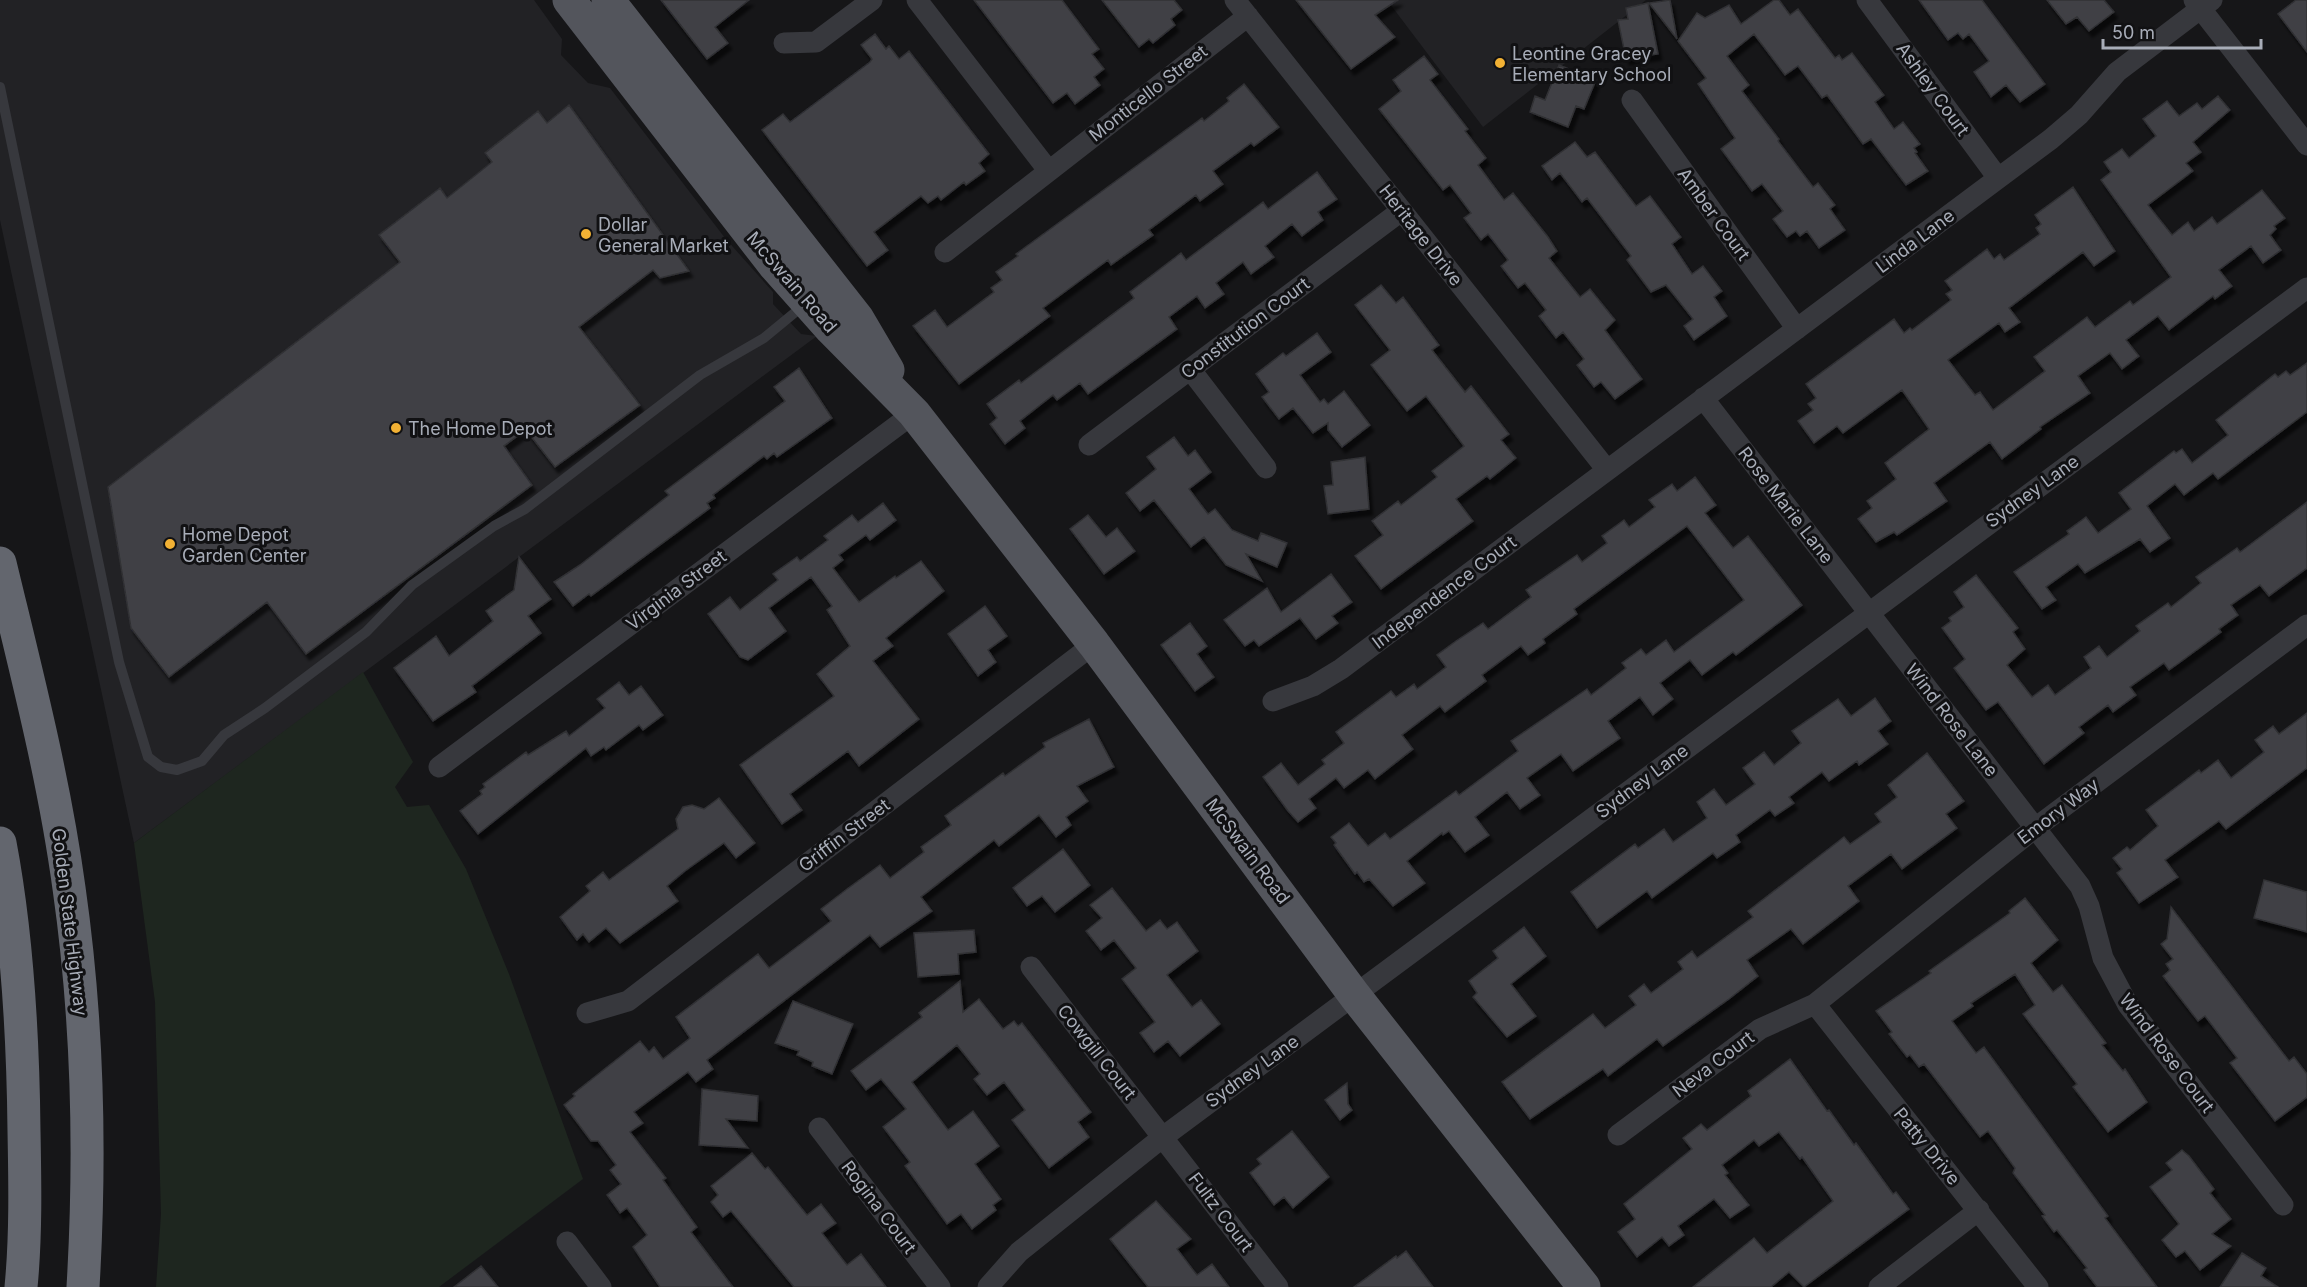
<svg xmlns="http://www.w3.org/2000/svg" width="2307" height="1287" font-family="Inter,sans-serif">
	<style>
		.built { fill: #222225 }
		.green { fill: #1e261f }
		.building { fill: #404145; stroke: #303034; stroke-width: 1.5; filter: url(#shadow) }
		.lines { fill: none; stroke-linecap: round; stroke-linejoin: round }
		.lane { stroke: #37383d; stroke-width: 10 }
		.street { stroke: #37383d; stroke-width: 21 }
		.primary { stroke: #53555c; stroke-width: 33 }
		.highway { stroke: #63666e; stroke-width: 33 }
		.poi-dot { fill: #f2b134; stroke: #111113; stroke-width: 2 }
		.labels { text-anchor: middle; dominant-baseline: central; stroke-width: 6; stroke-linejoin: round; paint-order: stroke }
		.poi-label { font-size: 18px; fill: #a8adb8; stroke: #111113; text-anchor: start }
		.street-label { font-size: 18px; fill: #a8adb8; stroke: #111113 }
	</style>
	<defs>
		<filter id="shadow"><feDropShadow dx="3.5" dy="6" stdDeviation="1.5" flood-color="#0009"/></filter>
	</defs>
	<rect width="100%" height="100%" fill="#161618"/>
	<path class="built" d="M0 0H534L562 39 561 55 588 83 610 88 725 238 773 292V304L801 334 817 336 134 843 0 220Z
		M1387 0H1646L1483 127Z"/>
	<path class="green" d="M363 672 413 762 395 787 407 807 429 805 466 869 509 974 583 1179 439 1287H156L161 1214 155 1002 134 843Z"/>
	<path class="building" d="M661 0H749L715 27 728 43 707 59Z
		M974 0H1062L1099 49 1092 54 1104 69 1094 77 1100 85 1075 104 1067 93 1053 103Z
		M1102 0H1174L1182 10 1171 19 1175 25 1153 43 1149 39 1139 47Z
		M1296 0H1398L1375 15 1395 37 1351 69Z
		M1670 0 1677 39 1649 3Z
		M1774 0H1779L1790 15 1798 9 1835 58 1839 55 1842 60 1852 53 1884 95 1875 102 1894 129 1903 122 1920 144 1914 148 1917 152 1915 153 1928 171 1906 185 1871 139 1863 144 1827 95 1822 98 1798 66 1785 75 1754 34 1727 56 1749 85 1742 91 1779 139 1778 141 1813 187 1818 183 1835 205 1830 209 1845 230 1819 248 1807 231 1800 236 1796 231 1787 237 1773 219 1783 211 1762 184 1752 191 1721 149 1735 138 1698 84 1706 78 1678 41 1697 13 1705 18 1729 5 1741 24Z
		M1919 0H1982L2045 84 2020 102 2006 85 1991 97 1974 72 1989 61 1969 34 1963 39 1958 33 1948 40Z
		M2047 0H2104L2114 12 2089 31 2077 17 2066 24Z
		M2296 0H2307V52L2278 14Z
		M1648 3 1658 54 1626 59 1618 20 1628 19 1626 8Z
		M875 34 886 49 889 46 899 59 909 51 989 154 979 163 985 171 966 185 964 182 941 200 938 196 928 203 921 196 874 232 888 250 867 266 762 130 783 114 790 122 870 62 872 59 861 45Z
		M1424 56 1438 74 1430 80 1468 129 1465 131 1486 158 1478 165 1504 200 1513 193 1548 237 1557 251 1549 258 1580 297 1590 289 1615 320 1605 330 1642 379 1615 399 1601 382 1594 387 1577 365 1584 359 1563 332 1556 338 1539 316 1546 310 1525 283 1518 288 1501 266 1508 260 1488 234 1481 240 1464 218 1471 213 1450 185 1443 190 1379 109 1401 91 1393 80Z
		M1559 65 1596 80 1584 109 1576 106 1568 127 1530 112 1535 96 1545 100Z
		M1244 84 1279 127 1254 146 1251 143 1213 171 1223 184 1200 201 1196 195 1149 230 1153 235 1111 265 1108 260 1043 308 1050 316 959 384 913 326 935 310 947 327 994 292 991 288 1002 280 996 272 1018 256 1016 254 1202 118 1204 121 1229 101 1227 98Z
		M2218 96 2230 110 2193 142 2201 152 2186 163 2193 171 2148 205 2172 235 2188 222 2194 231 2212 217 2217 224 2262 190 2285 218 2274 226 2276 229 2270 235 2281 250 2263 263 2251 246 2219 270 2232 286 2215 299 2213 296 2169 330 2158 316 2126 340 2139 356 2122 369 2110 353 2078 376 2090 393 2040 427 2041 429 2002 459 1990 442 1934 483 1947 501 1897 535 1894 532 1876 542 1858 519 1872 508 1867 501 1896 479 1885 463 1929 429 1902 390 1843 433 1837 426 1814 443 1798 421 1813 410 1808 404 1816 398 1806 384 1894 319 1904 333 1910 328 1912 330 1951 300 1946 294 1952 290 1945 281 1987 249 1994 259 2000 254 2004 260 2040 234 2036 228 2041 224 2035 215 2073 187 2115 251 2094 266 2083 252 2009 308 2020 322 2005 332 1999 323 1948 360 1975 395 1980 392 1993 410 2045 371 2034 357 2087 317 2095 327 2130 301 2133 305 2171 277 2101 180 2111 172 2104 162 2122 149 2129 158 2156 136 2143 119 2167 101 2179 116 2197 103 2202 109Z
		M569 105 689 271 660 278 653 270 579 327 640 405 555 467 526 430 504 446 532 485 306 654 267 602 169 677 131 628 108 487 400 262 379 235 440 188 447 198 492 162 485 153 538 111 547 123Z
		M1575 142 1587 157 1595 152 1636 206 1650 196 1681 237 1672 244 1692 274 1703 266 1722 291 1714 297 1727 316 1694 340 1684 326 1693 319 1666 285 1651 292 1627 260 1631 256 1587 198 1582 202 1560 173 1552 180 1542 166Z
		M1317 172 1337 199 1318 212 1323 220 1302 236 1292 224 1265 246 1274 257 1251 274 1243 262 1216 283 1224 294 1205 308 1197 296 1169 317 1177 329 1088 394 1080 383 1057 400 1053 395 1020 421 1025 428 1005 444 990 424 997 418 987 404 1019 380 1021 383 1134 298 1130 292 1181 253 1186 260 1263 202 1268 209Z
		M1381 285 1396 303 1403 297 1439 345 1432 350 1465 392 1471 386 1509 434 1501 440 1516 458 1490 479 1487 476 1456 499 1473 521 1381 589 1355 556 1383 535 1372 521 1398 501 1401 505 1437 477 1432 471 1464 446 1426 396 1407 411 1371 365 1390 350 1355 305Z
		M1317 333 1331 352 1300 375 1320 402 1324 399 1328 404 1344 391 1370 425 1342 447 1328 430V423L1313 433 1293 408 1279 419 1262 397 1269 392 1256 374 1283 353 1286 356Z
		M2307 363V412L2218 479 2213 473 2184 495 2175 484 2147 506 2170 538 2150 552 2140 539 2085 573 2078 564 2046 587 2056 600 2042 609 2014 572 2069 534 2067 531 2086 517 2098 533 2131 509 2119 493 2174 451 2176 453 2182 449 2192 463 2228 435 2216 420 2275 374 2278 377 2286 371 2290 375Z
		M799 368 832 418 777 457 774 453 767 459 764 456 713 495 715 498 707 503 710 508 591 596 589 594 573 606 554 582 580 565 669 495 665 491 785 401 774 387Z
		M1174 437 1188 456 1195 450 1211 472 1189 489 1208 514 1215 509 1232 530 1258 541 1261 533 1287 543 1277 567 1246 554 1262 581 1226 565 1204 537 1191 547 1154 500 1140 511 1126 493 1156 469 1147 457Z
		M1365 457 1369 509 1328 514 1324 486 1333 485 1331 462Z
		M1695 477 1716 505 1705 513 1733 548 1748 536 1802 605 1736 655 1733 652 1702 675 1690 660 1660 683 1673 699 1653 715 1640 697 1608 721 1620 738 1573 771 1561 754 1527 778 1540 795 1520 809 1507 792 1475 817 1489 835 1465 852 1449 831 1443 835 1442 833 1407 861 1425 883 1393 906 1369 879 1364 882 1357 872 1355 874 1334 845 1336 843 1331 837 1349 823 1368 846 1385 833 1390 839 1456 791 1459 795 1518 751 1511 741 1587 689 1591 695 1626 668 1622 663 1641 649 1646 655 1666 640 1674 652 1744 600 1687 526 1574 609 1577 614 1543 639 1545 643 1528 655 1521 646 1482 675 1486 681 1445 712 1440 706 1402 735 1413 749 1375 779 1368 770 1344 788 1336 778 1309 799 1316 808 1298 822 1288 811 1263 777 1281 763 1298 785 1325 764 1322 760 1344 743 1336 732 1391 691 1396 697 1414 684 1417 689 1446 667 1437 655 1456 641 1483 623 1488 629 1531 597 1526 590 1577 555 1582 562 1607 543 1602 536 1624 520 1629 527 1655 507 1649 500 1672 484 1677 491Z
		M2307 502V568L2269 596 2260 585 2231 605 2238 615 2219 629 2221 632 2179 663 2169 670 2164 663 2130 687 2136 695 2113 712 2108 705 2079 727 2084 733 2044 764 1998 702 1986 710 1954 668 1965 659 1942 628 1951 621 1949 618 1964 607 1954 592 1976 575 2018 628 2013 632 2025 649 2007 665 2032 697 2048 685 2055 695 2091 668 2084 657 2099 646 2107 657 2140 631 2136 626 2168 603 2171 607 2201 583 2196 577 2237 548 2240 552Z
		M883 503 896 520 870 540 866 535 839 555 843 560 833 568 859 602 895 576 896 578 921 561 944 591 886 638 893 646 873 661 919 719 859 766 848 751 790 794 802 810 782 824 740 765 834 696 817 674 850 646 827 610 832 606 811 577 769 608 786 631 748 660 740 657 708 614 730 597 740 610 778 580 773 574 797 557 800 561 828 540 824 536 852 515 858 522Z
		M1088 515 1106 537 1117 528 1135 551 1104 574 1070 529Z
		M519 557 551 599 528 616 541 633 472 686 476 692 433 721 394 668 436 636 449 656 493 621 486 611 514 590Z
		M1331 574 1352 602 1332 616 1338 623 1316 639 1300 618 1259 646 1254 640 1245 646 1224 620 1267 588 1281 612Z
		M985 606 1007 636 988 650 996 662 978 676 948 634Z
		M1190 623 1207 646 1197 654 1214 677 1195 691 1161 645Z
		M619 682 629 695 641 686 663 715 643 730 639 725 606 750 604 747 591 756 586 748 478 834 460 811 482 794 480 791 485 787 483 784 526 752 528 755 566 731 569 736 605 708 597 699Z
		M1875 698 1891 721 1878 731 1888 744 1859 765 1857 761 1829 781 1822 772 1789 797 1794 803 1775 816 1770 810 1736 835 1740 842 1717 858 1713 853 1652 898 1647 891 1597 928 1571 892 1635 844 1638 848 1664 829 1673 842 1707 818 1697 802 1714 789 1726 805 1755 784 1743 768 1764 752 1774 765 1801 743 1792 731 1838 699 1851 716Z
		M2307 713V768L2226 829 2219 821 2165 860 2178 877 2139 903 2117 873 2122 869 2113 858 2127 847 2130 850 2158 826 2146 810 2199 770 2201 773 2218 760 2231 778 2264 752 2255 740 2273 726 2279 734Z
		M1089 719 1114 767 1077 786 1088 801 1066 817 1071 825 1056 837 1039 815 999 846 994 840 921 897 932 911 880 947 870 935 707 1060 713 1069 696 1082 688 1072 634 1112 643 1123 630 1132 666 1178 663 1180 697 1227 691 1232 733 1287H660L633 1247 647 1235 627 1208 620 1213 607 1195 621 1184 610 1170 616 1165 598 1141H591L564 1105 575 1096 573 1094 640 1041 649 1052 654 1047 663 1059 690 1038 676 1017 758 954 769 968 831 921 821 909 847 889 880 865 890 878 924 852 921 847 951 825 945 816 1003 773 1005 776 1045 747 1043 743Z
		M1927 753 1964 801 1946 814 1957 828 1902 869 1891 854 1848 886 1859 901 1803 944 1791 929 1747 960 1758 976 1729 999 1663 1046 1657 1039 1608 1076 1603 1069 1530 1119 1502 1082 1593 1014 1605 1028 1636 1005 1629 996 1644 984 1651 993 1683 969 1678 962 1692 951 1697 958 1753 917 1748 911 1844 837 1850 844 1881 822 1875 814 1897 797 1888 785Z
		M719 798 755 843 736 858 724 843 685 871 667 886 678 901 620 943 606 928 589 942 583 934 577 940 560 917 590 891 586 886 603 872 609 880 678 829 676 819 683 807 692 805 704 809Z
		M1063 849 1090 885 1055 912 1042 896 1027 906 1013 888Z
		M2264 880 2307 892V932L2254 918Z
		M1112 888 1146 931 1160 920 1167 929 1177 922 1198 951 1167 975 1192 1007 1201 1000 1220 1024 1180 1056 1168 1041 1154 1052 1140 1033 1155 1022 1122 979 1136 968 1114 940 1101 950 1086 931 1102 918 1090 905Z
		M2025 898 2058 940 2031 963 2053 992 2062 985 2106 1043 2102 1045 2123 1071 2125 1069 2147 1102 2108 1132 2073 1087 2077 1084 2023 1014 2035 1005 2015 974 1971 1003 1973 1006 1952 1021 1976 1053 1984 1047 2108 1216 2105 1218 2157 1287H2097L2084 1270 2087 1268 2057 1230 2054 1232 2042 1216 2045 1215 2013 1173 2015 1168 1988 1131 1980 1137 1924 1064 1919 1067 1910 1055 1907 1057 1889 1034 1892 1032 1876 1011 1931 973 1929 971 2010 913 2009 911Z
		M2171 907 2289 1061 2294 1057 2307 1074V1097L2275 1121 2230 1063 2237 1058 2205 1016 2198 1021 2163 976 2170 970 2166 964 2173 959 2161 944 2167 939Z
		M1524 927 1546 956 1511 984 1536 1016 1507 1037 1473 997 1477 993 1469 981 1498 958 1493 951Z
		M974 930 976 952 958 954 959 974 918 977 914 933Z
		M960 981 963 1012 979 999 1003 1029 1014 1021 1018 1026 1022 1023 1091 1112 1078 1122 1089 1137 1049 1168 1012 1120 1025 1110 1004 1082 987 1095 974 1079 980 1074 957 1045 912 1082 948 1130 973 1111 999 1146 975 1164 1001 1199 993 1205 996 1210 972 1229 961 1214 947 1224 905 1166 910 1162 883 1127 906 1109 881 1079 866 1090 851 1071 922 1017 919 1013Z
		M793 1001 853 1024 832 1074 812 1066 813 1062 797 1055 799 1051 775 1043Z
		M1790 1059 1827 1111 1829 1110 1854 1145 1856 1143 1893 1194 1896 1192 1909 1209 1804 1287 1789 1272 1771 1287H1693L1754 1238 1767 1253 1833 1201 1802 1157 1800 1159 1779 1132 1759 1146 1754 1140 1722 1165 1728 1173 1725 1175 1749 1205 1730 1218 1714 1199 1678 1226 1684 1235 1669 1246 1662 1237 1637 1257 1618 1232 1635 1219 1624 1204 1692 1149 1683 1138 1701 1124 1707 1130 1751 1096 1748 1091Z
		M1347 1083 1348 1104 1352 1110 1340 1120 1325 1100Z
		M702 1089 758 1096 757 1121 726 1119 748 1148 699 1145Z
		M1292 1131 1329 1177 1293 1208 1284 1197 1274 1205 1250 1173 1261 1164 1257 1159Z
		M2182 1150 2189 1156 2214 1189 2210 1193 2231 1219 2212 1234 2231 1246 2200 1270 2185 1251 2176 1257 2162 1240 2179 1224 2150 1187 2172 1170 2166 1163Z
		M752 1153 765 1169 768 1167 807 1215 821 1204 836 1223 822 1233 847 1265 861 1254 886 1287H794L731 1211 723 1217 711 1202 718 1195 711 1186Z
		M1156 1201 1191 1239 1177 1249 1197 1275 1212 1264 1229 1287H1148L1110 1239Z
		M1406 1251 1433 1287H1354L1396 1256 1397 1258Z
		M2242 1253 2266 1268 2261 1276 2278 1287H2220Z
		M481 1266 498 1287H454Z"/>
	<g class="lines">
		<path class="lane" d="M0 87 119 662 148 757 161 767 177 770 202 761 224 735 265 708 366 632 412 585 494 526 525 509 700 375 764 338 804 305"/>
		<path class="street" d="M917 0 1048 170
			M1235 0 1607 470
			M1867 0 1998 178
			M2194 0 2307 145
			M784 43 816 42 872 0
			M1632 100 1797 329
			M945 252 1248 16
			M1190 369 1266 468
			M1703 398 2080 886 2089 906 2103 958 2128 1005 2283 1205
			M1089 445 1401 211
			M1273 701 1313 686 1341 669 2051 139 2079 115 2117 72 2212 0
			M439 767 914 413
			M1031 967 1278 1287
			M1815 1004 2038 1287
			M587 1013 628 1001 1094 644
			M819 1128 940 1287
			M1618 1135 1760 1029 1815 1004 2035 828 2307 625
			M567 1242 601 1287
			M988 1287 1019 1252 1163 1137 2307 288
			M1879 1287 1979 1210"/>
		<path class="primary" d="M569 0 774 265 831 329 914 413 1094 644 1355 996 1584 1287
			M608 0 858 319 888 370"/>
		<path class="highway" d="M0 563C26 671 54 778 69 888 88 1021 91 1153 83 1287
			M0 843C18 938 23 1036 24 1131 25 1183 26 1236 21 1287"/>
	</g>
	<g class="poi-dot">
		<circle cx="1500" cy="63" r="6"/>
		<circle cx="586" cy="234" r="6"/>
		<circle cx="396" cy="428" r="6"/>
		<circle cx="170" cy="544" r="6"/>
	</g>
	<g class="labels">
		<g class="poi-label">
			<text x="1512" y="53">Leontine Gracey<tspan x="1512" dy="21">Elementary School</tspan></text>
			<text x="598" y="224">Dollar<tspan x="598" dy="21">General Market</tspan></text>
			<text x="408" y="428">The Home Depot</text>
			<text x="182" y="534">Home Depot<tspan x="182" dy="21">Garden Center</tspan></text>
		</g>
		<g class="street-label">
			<text transform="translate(1933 89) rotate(54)">Ashley Court</text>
			<text transform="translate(1148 93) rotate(-38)">Monticello Street</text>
			<text transform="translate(1714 214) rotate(54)">Amber Court</text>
			<text transform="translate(1421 235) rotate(52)">Heritage Drive</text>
			<text transform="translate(1915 241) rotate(-37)">Linda Lane</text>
			<text transform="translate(792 282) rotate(49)">McSwain Road</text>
			<text transform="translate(1245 328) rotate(-37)">Constitution Court</text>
			<text transform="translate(2032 491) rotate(-36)">Sydney Lane</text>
			<text transform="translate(1786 505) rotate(52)">Rose Marie Lane</text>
			<text transform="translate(676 590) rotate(-37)">Virginia Street</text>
			<text transform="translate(1444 592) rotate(-37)">Independence Court</text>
			<text transform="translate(1952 720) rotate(52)">Wind Rose Lane</text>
			<text transform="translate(1642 781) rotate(-37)">Sydney Lane</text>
			<text transform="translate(2058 811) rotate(-37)">Emory Way</text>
			<text transform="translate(844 835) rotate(-37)">Griffin Street</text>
			<text transform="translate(1248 851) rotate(53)">McSwain Road</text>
			<text transform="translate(70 922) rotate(83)">Golden State Highway</text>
			<text transform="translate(1097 1052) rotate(52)">Cowgill Court</text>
			<text transform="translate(2167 1053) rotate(53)">Wind Rose Court</text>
			<text transform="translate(1713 1064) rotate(-37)">Neva Court</text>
			<text transform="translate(1252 1071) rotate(-36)">Sydney Lane</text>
			<text transform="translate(1927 1146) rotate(51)">Patty Drive</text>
			<text transform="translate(879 1207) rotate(53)">Rogina Court</text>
			<text transform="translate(1221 1212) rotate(53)">Fultz Court</text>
		</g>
	</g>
	<path d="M2103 39v9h158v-9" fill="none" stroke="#a8adb8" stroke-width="3"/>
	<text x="2112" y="39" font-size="18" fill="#a8adb8" stroke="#111113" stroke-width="4.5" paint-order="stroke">50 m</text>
</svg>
